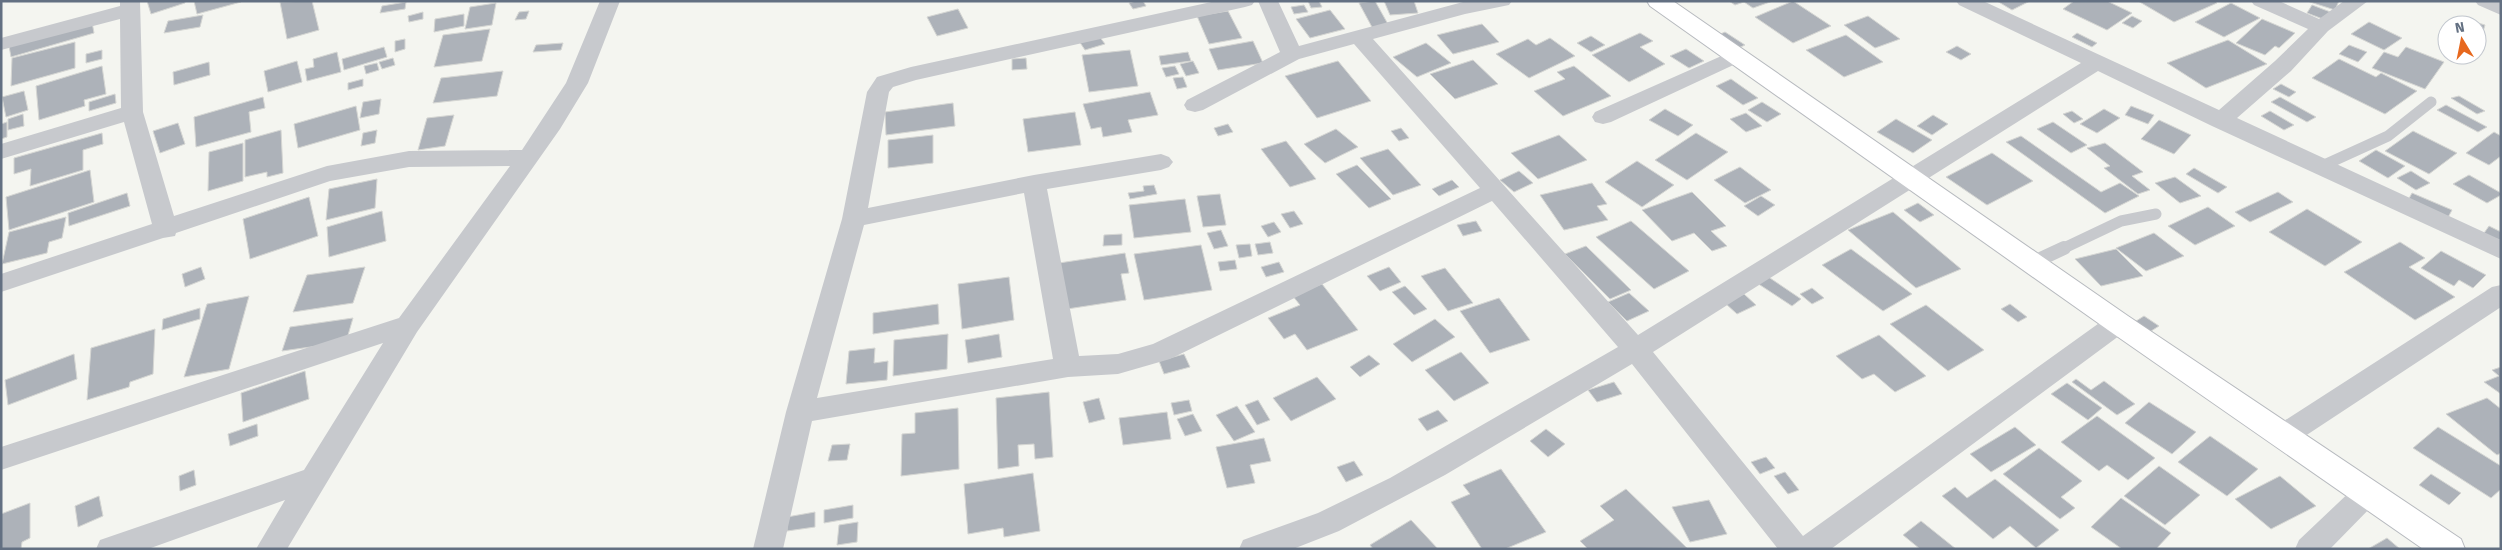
<svg xmlns="http://www.w3.org/2000/svg" width="2502" height="550" font-family="'Fira Sans',sans-serif">
	<style>
		.building { fill: #adb2b9; stroke: #d5d6d3 }
		.lines { fill: none; stroke-linecap: round; stroke-linejoin: round }
		.secondary-casing { stroke: #b7babf; stroke-width: 2 }
		.lane-far1 { stroke: #c7c9cd; stroke-width: 11 }
		.lane { stroke: #c7c9cd; stroke-width: 14 }
		.street { fill: #c7c9cd; fill-rule: evenodd }
		.secondary { fill: #fff; fill-rule: evenodd }
	</style>
	<rect width="100%" height="100%" fill="#f4f5f0"/>
	<path class="building" d="M147 1H185V3L151 14Z
		M194 1H241V2L197 14Z
		M312 1 319 30 287 39 280 2Z
		M1136 1H1143L1146 6 1133 9 1129 3Z
		M1308 1H1319L1322 7 1311 8Z
		M1375 1 1389 26 1373 29 1359 3Z
		M1384 1H1414L1418 13 1390 15Z
		M1729 1H1773L1753 8 1744 2 1735 5Z
		M1793 1 1831 26 1793 43 1755 17Z
		M1997 1H2030L2012 10Z
		M2074 1H2107L2132 13 2107 30 2063 9Z
		M2138 1H2215L2217 3 2174 22Z
		M2307 1H2339L2335 10Z
		M406 2 405 9 380 13 382 6Z
		M496 3 492 25 465 29 470 7Z
		M2231 3 2260 18 2224 37 2195 22Z
		M1304 5 1308 12 1294 14 1291 7Z
		M2312 5 2333 13 2328 21 2307 13Z
		M958 9 968 28 937 36 927 17Z
		M1330 10 1345 29 1310 38 1296 19Z
		M529 11 526 19 515 20 519 12Z
		M1228 11 1242 38 1209 44 1197 16Z
		M423 12V19L409 22 408 16Z
		M464 14V26L434 32 435 19Z
		M203 15 200 27 164 33 168 21Z
		M1868 16 1900 39 1875 48 1844 25Z
		M2132 16 2142 21 2133 28 2122 23Z
		M2262 19 2295 33 2279 48 2275 46 2265 55 2236 43Z
		M2471 21 2485 25 2482 35 2477 33V25H2470Z
		M92 22 94 33 11 57 9 46Z
		M2369 22 2402 38 2384 50 2351 34Z
		M1482 24 1499 42 1453 54 1437 35Z
		M490 29 482 61 434 67 443 35Z
		M1725 32 1745 45 1736 49 1716 36Z
		M1640 33 1653 41 1640 47 1665 64 1629 82 1592 55Z
		M2077 33 2097 43 2092 47 2072 37Z
		M1846 35 1883 62 1844 77 1806 50Z
		M1099 36 1105 44 1085 50 1079 41Z
		M1591 36 1605 45 1591 52 1577 43Z
		M1550 38 1575 56 1529 78 1496 54 1528 39 1536 45Z
		M405 39V49L395 52V41Z
		M2228 40 2267 64 2206 88 2167 63Z
		M1253 41 1263 63 1218 70 1209 49Z
		M75 42V68L11 86 12 58Z
		M563 43 561 50 533 52 536 45Z
		M1426 43 1451 63 1417 77 1393 57Z
		M2349 45 2367 52 2358 62 2339 54Z
		M1957 46 1971 54 1961 60 1946 52Z
		M384 47 387 57 344 70 342 59Z
		M2406 47 2444 62 2425 89 2372 68 2384 52 2398 57Z
		M1686 49 1704 61 1689 68 1670 56Z
		M102 50V59L86 63V54Z
		M1130 50 1138 86 1089 92 1082 55Z
		M337 52 341 72 307 81 305 69 314 67 313 59Z
		M1188 52 1191 61 1161 65 1159 56Z
		M393 58 395 65 382 69 379 62Z
		M1026 58 1027 69 1012 70V59Z
		M2339 59 2376 77 2381 73 2417 91 2385 114 2312 78Z
		M1473 60 1498 84 1455 99 1430 74Z
		M297 61 302 82 268 92 264 71Z
		M1193 61 1199 73 1186 76 1180 64Z
		M1338 61 1371 101 1317 118 1285 76Z
		M209 62 210 75 174 85 173 72Z
		M377 63 379 70 366 74 364 66Z
		M102 66 106 94 84 100 85 106 39 120 36 86Z
		M1175 66 1179 74 1166 77 1162 68Z
		M1574 66 1611 96 1563 116 1534 91 1565 79 1557 72Z
		M503 71 497 96 433 103 441 78Z
		M1183 77 1187 87 1177 89 1173 78Z
		M363 79V86L348 90V83Z
		M1731 79 1758 98 1743 105 1716 86Z
		M2281 84 2296 92 2289 97 2273 89Z
		M24 91 28 110 6 117 2 97Z
		M1150 92 1158 115 1128 120 1132 132 1103 137 1101 127 1091 129 1083 104Z
		M115 94 116 103 89 111V102Z
		M2459 96 2485 111 2477 114 2451 98Z
		M263 97 265 108 249 112 251 132 196 147 194 117Z
		M2280 97 2316 117 2307 122 2271 102Z
		M381 99 379 114 360 118 363 102Z
		M1762 102 1781 114 1767 122 1748 110Z
		M953 103 955 126 886 135 885 112Z
		M2446 105 2487 127 2478 132 2437 110Z
		M356 106 360 130 298 148 294 124Z
		M2131 106 2154 115 2148 124 2125 115Z
		M1665 109 1693 125 1678 136 1649 120Z
		M2104 109 2120 118 2097 133 2080 124Z
		M2072 111 2083 119 2074 123 2063 114Z
		M2270 111 2294 125 2284 130 2261 116Z
		M1075 112 1081 145 1028 152 1023 119Z
		M1746 113 1762 126 1746 132 1730 119Z
		M23 114 24 126 8 130V119Z
		M454 115 445 146 418 150 427 118Z
		M1933 115 1948 124 1932 135 1917 126Z
		M1896 119 1932 140 1913 153 1877 132Z
		M2159 120 2191 135 2174 154 2141 139Z
		M7 122V137L1 139V124Z
		M2053 122 2087 145 2071 153 2037 129Z
		M178 123 185 144 160 153 153 131Z
		M1228 124 1233 132 1218 136 1214 128Z
		M1401 128 1409 138 1399 141 1391 131Z
		M1336 129 1358 147 1325 163 1304 144Z
		M281 130 283 173 267 177V172L245 177V140Z
		M377 130 375 143 361 146 363 133Z
		M2413 131 2457 153 2429 174 2385 151Z
		M2494 132 2501 136V156L2489 165 2466 153Z
		M102 133 103 144 83 150V170L30 186 31 169 14 174V158Z
		M1696 133 1728 152 1687 180 1655 160Z
		M933 135V163L888 168V140Z
		M1559 135 1587 160 1538 179 1511 153Z
		M2021 136 2101 192 2120 183 2139 196 2105 213 2006 142Z
		M1286 141 1316 179 1290 187 1261 149Z
		M243 143V181L208 191 209 152Z
		M2105 143 2143 172 2132 176 2150 190 2138 194 2104 168 2110 166 2087 148Z
		M1388 149 1421 185 1393 195 1360 158Z
		M2376 150 2405 166 2388 178 2359 161Z
		M1992 153 2033 181 1987 205 1946 177Z
		M1637 161 1674 185 1642 207 1605 182Z
		M1357 165 1391 199 1369 208 1336 174Z
		M1740 167 1771 190 1745 203 1714 180Z
		M2194 168 2227 187 2218 193 2186 174Z
		M90 170 94 202 9 230 6 197Z
		M1519 171 1533 183 1514 192 1500 180Z
		M2411 171 2430 183 2416 190 2397 178Z
		M2469 175 2501 193V195L2487 203 2453 184Z
		M2175 177 2201 196 2180 203 2155 183Z
		M377 179 375 208 326 220 329 189Z
		M1452 180 1459 187 1439 196 1432 189Z
		M1592 183 1607 204 1597 206 1608 220 1564 230 1540 195Z
		M1154 185 1157 194 1130 199 1128 193 1144 191 1143 186Z
		M1692 192 1726 226 1711 231 1727 246 1712 251 1694 233 1672 241 1642 210Z
		M2278 192 2293 202 2250 222 2235 212Z
		M127 193 130 206 69 226 68 213Z
		M2412 193 2452 210 2446 221 2406 204Z
		M1220 194 1226 225 1203 227 1197 196Z
		M1761 196 1775 205 1758 216 1744 206Z
		M309 197 318 236 250 259 243 219Z
		M1185 199 1191 232 1134 238 1129 205Z
		M1918 203 1934 215 1920 222 1904 210Z
		M2208 207 2235 226 2195 245 2168 226Z
		M2307 209 2362 242 2325 266 2269 232Z
		M382 211 386 241 329 257 327 227Z
		M1294 211 1303 224 1290 228 1281 214Z
		M1893 212 1961 269 1916 288 1848 230Z
		M66 217 62 238 49 242 47 253 2 264 9 232Z
		M1476 221 1482 231 1463 236 1457 225Z
		M1631 221 1689 271 1654 289 1596 237Z
		M1274 222 1281 232 1268 237 1261 226Z
		M2489 226 2501 232V240L2482 236Z
		M1221 230 1228 246 1214 249 1207 233Z
		M2154 233 2184 256 2146 271 2116 248Z
		M1122 234V245L1103 246 1104 235Z
		M1270 242 1273 253 1258 255 1255 244Z
		M2400 242 2425 258 2409 267 2455 297 2415 320 2344 272Z
		M1250 244 1252 256 1239 258 1236 245Z
		M1201 245 1212 290 1144 300 1134 254Z
		M1586 246 1631 290 1610 299 1565 254Z
		M1851 249 1912 294 1883 311 1822 265Z
		M2116 249 2143 276 2101 286 2075 259Z
		M2441 251 2486 275 2473 288 2459 280 2454 286 2421 268Z
		M1125 253 1129 273 1121 274 1126 300 1067 309 1059 263Z
		M1235 260 1237 269 1220 271 1218 262Z
		M1279 262 1284 272 1266 277 1261 267Z
		M201 267 205 279 185 287 182 274Z
		M365 267 353 303 293 312 307 275Z
		M1389 267 1401 282 1380 291 1367 276Z
		M1445 268 1473 303 1448 311 1421 276Z
		M1767 276 1801 299 1792 306 1757 283Z
		M1009 277 1014 320 962 329 958 284Z
		M1322 284 1358 330 1307 350 1295 334 1284 339 1268 318 1300 305 1292 295Z
		M1405 286 1427 309 1414 315 1392 292Z
		M1812 288 1824 298 1812 304 1800 294Z
		M1629 293 1649 311 1627 321 1608 302Z
		M1744 294 1756 305 1737 314 1725 303Z
		M249 296 229 369 184 377 207 304Z
		M1499 298 1530 340 1490 353 1460 311Z
		M938 304 939 324 873 334V313Z
		M2010 304 2027 317 2018 322 2001 309Z
		M1926 305 1984 350 1948 371 1890 324Z
		M200 308V319L162 330 163 319Z
		M2144 316 2159 326 2148 333 2133 323Z
		M353 318 346 342 282 351 290 327Z
		M1435 319 1455 337 1412 362 1393 344Z
		M155 329 153 374 130 382 129 387 87 400 91 348Z
		M948 334 947 369 893 376 894 340Z
		M999 334 1002 357 968 363 965 340Z
		M1879 335 1926 376 1895 392 1874 374 1862 379 1836 356Z
		M875 348 874 363 888 361 887 380 846 384 849 351Z
		M1461 352 1489 383 1454 401 1425 370Z
		M74 354 77 379 8 405 5 380Z
		M1184 354 1190 367 1164 374 1159 361Z
		M1369 355 1380 364 1360 377 1350 367Z
		M2501 367V394L2484 382 2499 376 2492 370Z
		M305 371 309 399 243 422 241 393Z
		M1317 377 1336 399 1291 421 1273 398Z
		M2076 379 2091 390 2104 381 2135 404 2117 415 2072 382Z
		M1614 382 1622 394 1597 402 1588 390Z
		M2067 383 2102 408 2088 420 2051 394Z
		M1049 392 1053 457 1035 459 1034 444 1018 445 1019 466 998 469 996 398Z
		M1099 398 1105 419 1089 423 1083 402Z
		M2487 398 2501 409V453L2497 455 2446 414Z
		M1189 400 1192 411 1174 415 1171 403Z
		M1258 400 1270 420 1257 425 1245 405Z
		M2149 402 2196 432 2172 454 2125 423Z
		M1237 406 1255 432 1234 441 1216 415Z
		M958 408 959 469 901 476 902 434 915 433V413Z
		M1438 410 1448 421 1427 431 1418 419Z
		M1167 412 1171 439 1123 445 1119 418Z
		M1193 414 1202 431 1185 436 1177 419Z
		M2097 416 2155 458 2128 480 2107 465 2099 471 2061 442Z
		M257 424 258 436 230 446 228 434Z
		M2015 427 2036 445 1991 472 1970 454Z
		M2438 427 2501 466V489L2491 498 2413 448Z
		M1546 429 1565 444 1548 457 1530 441Z
		M2210 436 2258 469 2227 496 2178 462Z
		M1264 438 1271 461 1250 465 1255 483 1227 488 1216 447Z
		M850 444 847 460 828 461 832 445Z
		M2039 448 2082 481 2061 497 2075 508 2060 519 2003 474Z
		M1766 457 1775 468 1760 474 1751 462Z
		M1354 461 1363 475 1346 482 1337 467Z
		M2159 466 2200 495 2165 525 2124 496Z
		M1501 469 1546 532 1505 549H1482L1451 502 1470 494 1463 485Z
		M194 470 196 485 180 491 179 476Z
		M1785 472 1799 490 1788 494 1774 476Z
		M1033 473 1040 531 1004 537 1003 528 968 534 964 484Z
		M2431 474 2461 493 2449 505 2419 485Z
		M2280 476 2316 506 2271 529 2235 499Z
		M1995 479 2059 530 2036 548 2010 526 1993 539 1942 496 1955 487 1967 498Z
		M1626 489 1687 548 1588 549 1580 541 1614 520 1600 506Z
		M99 496 103 516 78 527 75 506Z
		M2121 498 2171 533 2156 549H2122L2091 527Z
		M1709 500 1727 534 1690 542 1672 507Z
		M30 503V538L22 542 21 549H1V514Z
		M853 505V518L824 523V510Z
		M815 512V527L787 531V517Z
		M1411 520 1438 549H1373L1370 545Z
		M1921 521 1956 549H1920L1903 535Z
		M858 522 857 542 837 545 839 525Z
		M2387 538 2400 549H2368Z"/>
	<g class="lines">
		<defs>
			<path id="secondary" d="M1647 1H1673L2128 316 2461 539 2465 549H2423L2108 330 1650 6Z"/>
		</defs>
		<use href="#secondary" class="secondary-casing"/>
		<path class="lane-far1" d="M2322 166 2388 136 2431 102
			M2062 249 2121 221 2156 214"/>
		<path class="lane" d="M2032 263 2064 248"/>
		<path class="street" d="M120 1H140L143 112 174 216 327 166 409 151 522 150 566 83 600 1H620L588 83 560 129 417 332 287 549H256L285 500 148 549H96L100 540 304 470 383 343 1 470V447L399 318 510 166 409 167 330 181 176 233 175 236 163 238 1 292V274L152 224 124 122 1 159V144L121 108 120 19 1 50V38L120 6Z
			M1216 1H1255L1252 5 1245 7 916 80 893 87 889 92 868 208 1034 175 1161 154 1169 157 1173 162 1169 167 1161 170 1047 189 1079 356 1118 354 1153 344 1480 188 1354 44 1299 59 1203 110 1195 112 1187 110 1184 105 1187 100 1280 52 1258 1H1278L1299 46 1463 2 1512 1 1509 5 1465 14 1373 39 1638 335 2081 63 1959 5 1956 1H1983L2219 110 2275 61 2308 29 2254 5 2251 1H2279L2319 19 2344 1H2368L2328 31 2291 71 2237 118 2501 240V259L2212 126 2098 71 1653 352 1803 536 2109 316 2118 313 2127 316 2131 323 2127 330 1831 549H1778L1632 364 1445 475 1339 531 1293 549H1239L1243 540 1318 513 1390 478 1618 347 1492 201 1170 359 1118 374 1068 377 812 421 783 549H753L786 412 842 219 867 92 877 77 911 67ZM1024 193 1053 359 817 398 864 225Z
			M2475 1H2501V15L2478 5Z
			M1735 50 1742 51 1746 56 1742 61 1611 122 1603 124 1595 122 1592 117 1595 112Z
			M2501 285V307L2293 444 2283 447 2273 444 2269 436 2273 428 2492 287Z
			M2366 482 2376 486 2380 494 2376 502 2330 549H2295L2299 540 2356 486Z"/>
		<use href="#secondary" class="secondary"/>
	</g>
	<rect width="2502" height="550" fill="none" stroke="#637082" stroke-width="5"/>
	<g transform="translate(2462 40) rotate(350)"><circle r="24" fill="#ffffff" stroke="#c1c6cd"/>
	<path d="M0-4L9 19L0 12L-9 19Z" fill="#e7681e"/>
	<text y="-8" font-size="14" font-weight="bold" text-anchor="middle" fill="#637082">N</text>
	</g>
</svg>
